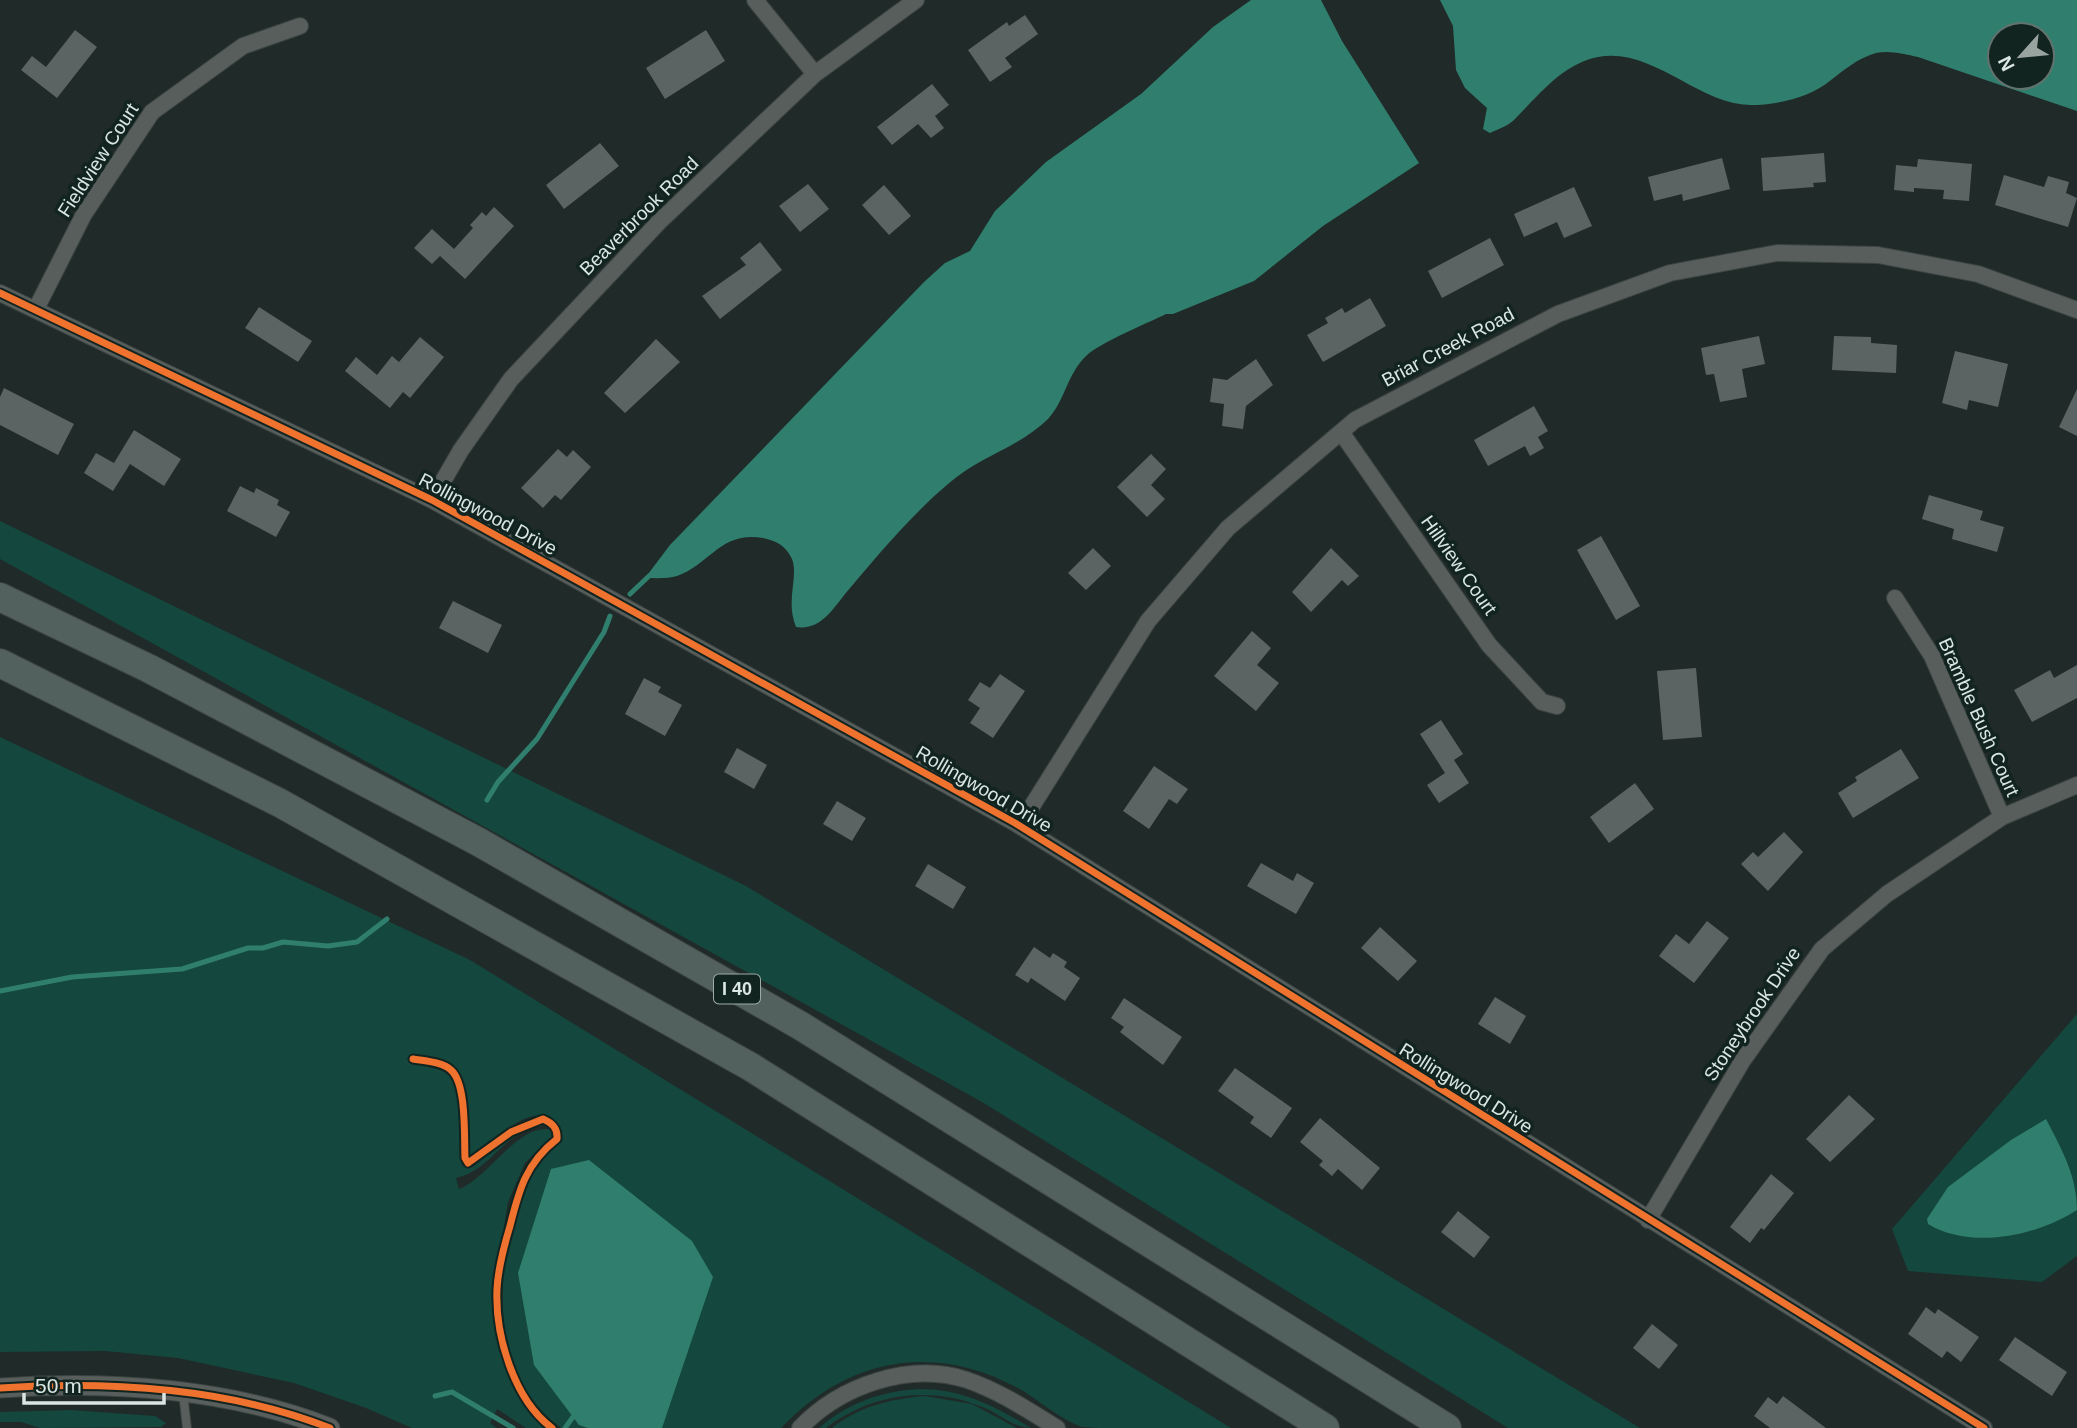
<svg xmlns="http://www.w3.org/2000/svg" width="2077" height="1428" font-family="Helvetica,sans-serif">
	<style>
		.green { fill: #14473e }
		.water { fill: #307f6e; fill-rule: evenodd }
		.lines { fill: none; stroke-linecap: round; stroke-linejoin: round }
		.stream { stroke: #307f6e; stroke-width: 5 }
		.building { fill: #5b6462 }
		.service-casing { stroke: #3c4442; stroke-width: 10 }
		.minor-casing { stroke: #3c4442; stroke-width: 18 }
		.tertiary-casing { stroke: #3c4442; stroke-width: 21 }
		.motorway-casing { stroke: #3c4442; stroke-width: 30 }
		.service { stroke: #575e5c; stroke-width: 8 }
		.minor { stroke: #575e5c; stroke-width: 16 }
		.tertiary { stroke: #575e5c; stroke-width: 19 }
		.motorway { stroke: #53615e; stroke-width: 28 }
		.cycleway-casing { stroke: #122420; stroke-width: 11 }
		.cycleway { stroke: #ef722f; stroke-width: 7 }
		.labels { text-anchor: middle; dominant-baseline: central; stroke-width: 7; stroke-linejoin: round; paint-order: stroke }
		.shield { fill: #122420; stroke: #9eaca8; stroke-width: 2 }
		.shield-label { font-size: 18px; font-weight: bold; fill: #dae6e2 }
		.street-label { font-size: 19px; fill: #dae6e2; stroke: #122420 }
	</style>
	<rect width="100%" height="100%" fill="#202a28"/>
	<path class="green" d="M0 521 746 886 1640 1428H1508L982 1102 0 559Z
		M0 737 470 960 1231 1428C1194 1428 1156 1428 1119 1428 1108 1428 1092 1428 1082 1427 1059 1419 1039 1400 1018 1388 932 1342 848 1358 781 1428H561C499 1382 494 1300 511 1232 521 1190 526 1168 561 1140V1131C538 1090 494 1142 472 1159L468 1151 464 1103 459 1104 462 1165 466 1168 474 1166 506 1137 540 1122 544 1125C501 1132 493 1170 456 1178L459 1189C488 1179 519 1121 553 1130V1135L525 1163 508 1202 492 1301 499 1342 513 1382 520 1397 543 1428H526L497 1409 490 1423 497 1428H412L366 1408 294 1383 178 1358 105 1351 0 1352Z
		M2077 1014V1256L2042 1282 1908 1271 1892 1229Z
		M919 1389C962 1389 995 1406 1031 1428 1014 1428 1003 1416 987 1409 934 1385 873 1392 826 1428H819C848 1403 881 1391 919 1389Z
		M925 1396 972 1404 1017 1428H832C859 1406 891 1399 925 1396Z
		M71 1410 155 1416 166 1423 161 1427 40 1428 21 1422H0V1412Z"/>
	<path class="water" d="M1251 0H1321L1342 41 1419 163 1323 226 1254 281 1173 314H1166C1146 324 1101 342 1086 356 1067 374 1065 401 1048 419 1026 441 993 453 968 469 927 496 877 556 845 594 833 609 820 631 796 627 785 600 799 577 792 559 786 546 777 541 763 538 720 531 711 564 677 576 668 579 655 578 645 578L670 545 924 282 945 263 970 251 995 211 1046 162 1141 94 1213 27Z
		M1440 0H2077V111L1918 57C1905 54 1889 50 1876 53 1858 58 1844 70 1831 80 1810 98 1776 105 1750 105 1699 105 1653 47 1598 57 1562 64 1538 96 1514 120 1508 126 1498 129 1490 133L1483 129 1487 108 1465 88 1456 70 1453 26ZM2000 35H2042V77H2000Z
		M2046 1119C2062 1150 2077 1176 2077 1210 2037 1236 1971 1250 1928 1224L1927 1219 1948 1187 2011 1140Z
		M589 1160 692 1241 713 1277 662 1428H588L579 1425 534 1365 518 1273 551 1169Z"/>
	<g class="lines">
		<path class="stream" d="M630 594 649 576
			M487 800 498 782 537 739 604 632 610 616
			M0 991 72 977 182 969 248 948H263L283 942 328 946 357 942 387 919
			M435 1396 452 1392 513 1428
			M565 1428 573 1417"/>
	</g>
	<path class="building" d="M1025 15 1038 34 1005 58 1012 67 990 82 968 50 1007 22 1009 26Z
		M75 30 97 47 57 98 21 70 32 56 46 67Z
		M706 30 725 61 665 99 646 68Z
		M932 84 949 105 935 116 944 128 931 138 918 124 892 145 877 127Z
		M600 143 619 166 564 209 546 185Z
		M1824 153 1826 182 1813 183 1814 187 1763 191 1761 158Z
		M1722 158 1730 189 1683 201 1682 194 1654 201 1648 177Z
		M1918 159 1972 164 1969 201 1943 199 1944 190 1914 188V192L1894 190 1896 165 1917 167Z
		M2004 175 2044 187 2048 176 2069 182 2066 193 2077 198 2068 227 1995 205Z
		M808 184 829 209 800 232 779 206Z
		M884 185 911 216 889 235 862 205Z
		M1574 187 1592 226 1564 238 1557 222 1524 237 1514 214Z
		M494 207 514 226 465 279 440 256 432 264 414 248 432 229 454 249 473 228 470 225 482 212 486 216Z
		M1490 238 1504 265 1442 298 1428 271Z
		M760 242 782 270 720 319 702 296 746 265 740 258Z
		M1370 298 1386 326 1323 362 1307 335 1328 323 1325 318 1342 308 1345 313Z
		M259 307 312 341 298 362 245 328Z
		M1759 336 1765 364 1742 369 1747 397 1720 402 1714 374 1706 375 1701 348Z
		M1834 336 1871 337V343L1897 345 1896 373 1832 370Z
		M420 337 444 357 410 398 403 392 390 408 345 371 356 357 377 375 392 356 399 362Z
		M656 339 680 362 625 413 604 393Z
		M1955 351 2008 364 1998 407 1969 400 1967 410 1942 403Z
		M1256 359 1273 385 1246 406 1243 429 1222 426 1224 404 1210 402 1213 378 1227 380Z
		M4 388 74 424 58 455 0 425V397Z
		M2077 389V436L2059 427Z
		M1534 406 1548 431 1538 437 1544 448 1530 456 1525 446 1488 466 1474 440Z
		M134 430 181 459 164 486 130 464 113 491 84 473 96 453 114 463Z
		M558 449 567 457 573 450 591 467 561 500 555 495 543 508 521 488Z
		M1151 454 1166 469 1151 485 1165 499 1147 517 1117 487Z
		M240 486 254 493 256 488 279 500 277 505 290 512 276 537 227 511Z
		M1929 495 1983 511 1980 520 2004 527 1997 552 1952 539 1954 529 1922 519Z
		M1601 536 1640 606 1616 620 1577 550Z
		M1093 548 1111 566 1086 590 1068 573Z
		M1331 548 1359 576 1348 586 1342 580 1311 612 1292 592Z
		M453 601 502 625 488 653 439 628Z
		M1252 631 1271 648 1257 665 1279 683 1256 711 1214 676Z
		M2077 665V698L2032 722 2014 690 2050 670 2054 678Z
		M1696 668 1702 737 1663 740 1657 671Z
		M1000 674 1025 691 993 738 970 723 980 708 968 700 980 682 990 688Z
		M644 678 661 687 658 692 682 705 665 736 625 714Z
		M1441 720 1463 754 1454 760 1469 783 1439 803 1427 785 1445 773 1420 734Z
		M737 748 767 765 754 789 724 772Z
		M1901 749 1919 778 1853 818 1838 793 1857 781 1855 777Z
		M1154 766 1188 789 1177 804 1169 799 1149 829 1123 811Z
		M1635 783 1654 809 1609 843 1590 817Z
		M837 801 866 818 852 841 823 824Z
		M1784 832 1803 852 1768 891 1741 864 1753 852 1758 857Z
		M1261 863 1293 881 1297 873 1314 883 1296 914 1247 886Z
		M928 864 966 887 953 909 915 886Z
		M1707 921 1729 938 1694 983 1659 956 1676 934 1689 944Z
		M1380 927 1417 961 1398 981 1361 948Z
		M1034 947 1050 958 1053 953 1067 962 1064 967 1080 978 1065 1001 1031 978 1028 983 1015 975Z
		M1495 997 1526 1016 1510 1044 1478 1024Z
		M1124 998 1182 1037 1163 1065 1120 1032 1124 1027 1111 1018Z
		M1235 1068 1292 1108 1271 1138 1250 1123 1254 1117 1218 1091Z
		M1849 1095 1875 1119 1830 1162 1806 1139Z
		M1320 1118 1380 1168 1362 1190 1338 1169 1332 1176 1319 1165 1323 1161 1300 1142Z
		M1771 1174 1794 1193 1764 1230 1761 1228 1750 1243 1730 1227Z
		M1458 1211 1490 1237 1474 1258 1441 1232Z
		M1926 1307 1935 1314 1938 1309 1979 1337 1961 1362 1947 1351 1942 1358 1908 1334Z
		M1652 1324 1678 1345 1659 1369 1633 1348Z
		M2015 1337 2067 1372 2052 1396 1999 1360Z
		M1783 1396 1826 1428H1770L1754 1416 1768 1397 1777 1404Z"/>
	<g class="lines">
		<defs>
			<path id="service" d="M183 1393 187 1428"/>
			<path id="minor" d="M755 0 815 74
				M0 293 432 500 1015 823 1984 1428
				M36 309 84 214 152 112 243 46 300 26
				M1341 432 1489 645 1542 702 1557 706
				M432 500 461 450 511 379 659 222 815 74 916 0
				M1895 598 1932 656 2002 817
				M1015 823 1027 814 1148 621 1228 528 1355 420 1558 314 1670 273 1777 253 1878 255 1978 274 2077 310
				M1648 1220 1743 1060 1822 949 1887 894 2002 817 2077 785
				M800 1428C840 1386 909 1361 967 1380 999 1391 1028 1410 1057 1428"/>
			<path id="tertiary" d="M0 1388C109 1381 228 1388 330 1428"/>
			<path id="motorway" d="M0 597 148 668 477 841 801 1026 1447 1428
				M0 663 280 803 751 1067 1325 1428"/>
		</defs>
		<use href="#service" class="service-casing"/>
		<use href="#minor" class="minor-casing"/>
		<use href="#tertiary" class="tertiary-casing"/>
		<use href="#motorway" class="motorway-casing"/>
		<use href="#service" class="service"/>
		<use href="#minor" class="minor"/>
		<use href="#tertiary" class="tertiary"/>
		<use href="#motorway" class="motorway"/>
		<defs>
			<path id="cycleway" d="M0 293 432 500 1015 823 1984 1428
				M413 1059C425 1061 443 1062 451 1070 467 1084 464 1138 465 1158L468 1163 511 1132 543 1119C552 1123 558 1128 557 1139 526 1163 519 1190 510 1226 504 1246 498 1268 497 1289 495 1334 513 1399 552 1428
				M0 1388C109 1381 228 1388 330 1428"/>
		</defs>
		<use href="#cycleway" class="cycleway-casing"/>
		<use href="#cycleway" class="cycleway"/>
	</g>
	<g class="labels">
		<rect class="shield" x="714" y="974.5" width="46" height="29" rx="5"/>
		<g class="shield-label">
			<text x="737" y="989">I 40</text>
		</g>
		<g class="street-label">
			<text transform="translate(98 160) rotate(-57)">Fieldview Court</text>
			<text transform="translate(639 216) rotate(-45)">Beaverbrook Road</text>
			<text transform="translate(1448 347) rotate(-28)">Briar Creek Road</text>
			<text transform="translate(488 514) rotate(28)">Rollingwood Drive</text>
			<text transform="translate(1459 565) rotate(55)">Hillview Court</text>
			<text transform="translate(1979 717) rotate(66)">Bramble Bush Court</text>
			<text transform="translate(984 789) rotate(30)">Rollingwood Drive</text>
			<text transform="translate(1752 1014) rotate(-56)">Stoneybrook Drive</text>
			<text transform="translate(1466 1088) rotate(32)">Rollingwood Drive</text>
		</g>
	</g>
	<g transform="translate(2021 56) rotate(243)"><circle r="33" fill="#122420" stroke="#62726e" stroke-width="2"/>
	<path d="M0-5L12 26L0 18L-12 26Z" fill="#99a4a1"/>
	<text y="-10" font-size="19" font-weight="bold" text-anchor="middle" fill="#dae6e2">N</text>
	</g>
	<path d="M24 1393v10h140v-10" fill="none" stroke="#dae6e2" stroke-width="3.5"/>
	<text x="35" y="1393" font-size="21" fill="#dae6e2" stroke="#122420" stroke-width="5" paint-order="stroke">50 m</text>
</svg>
